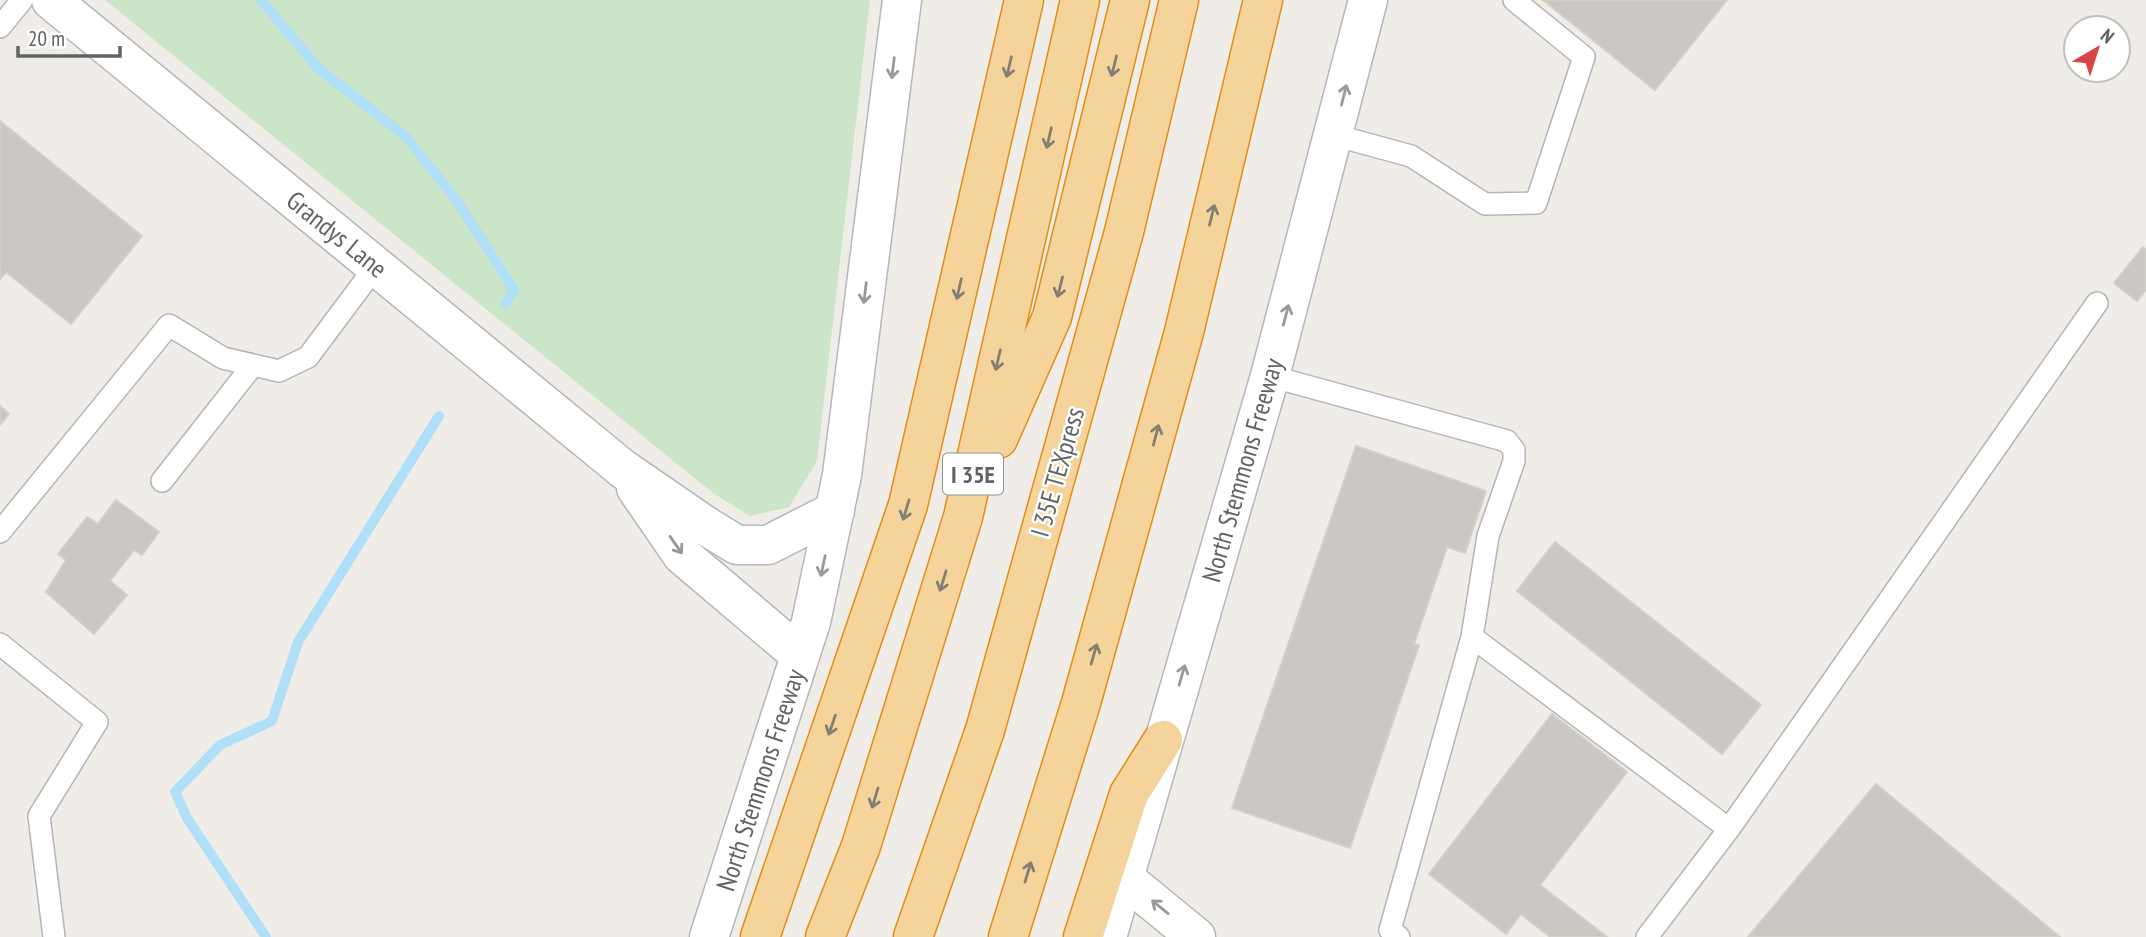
<svg xmlns="http://www.w3.org/2000/svg" width="2146" height="937" font-family="'PT Sans Narrow',sans-serif">
	<style>
		.green { fill: #cae5c7 }
		.lines { fill: none; stroke-linecap: round; stroke-linejoin: round }
		.stream { stroke: #b0dff8; stroke-width: 10 }
		.building { fill: #cbc8c4; stroke: #d4cec7; stroke-width: 2 }
		.service-casing { stroke: #b3b5b8; stroke-width: 24 }
		.minor-casing { stroke: #b3b5b8; stroke-width: 41 }
		.secondary-casing { stroke: #b4b7bb; stroke-width: 41 }
		.motorway-casing { stroke: #e28e15; stroke-width: 41 }
		.service { stroke: #fff; stroke-width: 21 }
		.minor { stroke: #fff; stroke-width: 38 }
		.secondary { stroke: #fff; stroke-width: 38 }
		.motorway { stroke: #f4d49b; stroke-width: 38 }
		.oneway { stroke: #847f73 }
		.oneway2 { stroke: #979a9c }
		.labels { text-anchor: middle; dominant-baseline: central; stroke-width: 5; stroke-linejoin: round; paint-order: stroke }
		.shield { fill: #fff; stroke: #8f9294; stroke-width: 2 }
		.shield-label { font-size: 24px; font-weight: bold; fill: #5f6366 }
		.street-label { font-size: 26px; fill: #5f6366; stroke: #fff }
	</style>
	<rect width="100%" height="100%" fill="#f0ede8"/>
	<path class="green" d="M105 0H870L817 461 789 507 750 516 713 493Z"/>
	<g class="lines">
		<path class="stream" d="M261 0 318 68 406 137 457 201 514 290 506 303
			M266 937 187 818 175 792 220 745 272 721 298 642 439 416"/>
	</g>
	<path class="building" d="M1543 0H1727L1655 90Z
		M0 121 142 236 71 324 6 272 0 279Z
		M2143 247 2146 250V290L2137 301 2114 283Z
		M0 406 9 414 0 425Z
		M1356 446 1486 491 1465 553 1447 547 1414 644 1419 645 1350 848 1232 808Z
		M116 500 159 532 142 555 134 550 110 581 127 595 94 634 46 592 66 560 58 554 87 517 98 524Z
		M1555 542 1761 705 1722 754 1517 591Z
		M1552 714 1627 772 1540 885 1607 937H1550L1521 914 1506 934 1429 874Z
		M1876 784 2060 937H1748Z"/>
	<g class="lines">
		<defs>
			<path id="service" d="M0 27 22 0
				M1334 135 1411 156 1485 204 1536 203 1584 57 1514 0
				M1270 376 1507 441 1514 450V461L1488 536 1472 637 1390 930 1399 937
				M162 481 253 365
				M0 532 169 325 223 358 279 371 308 357 376 266
				M1472 637 1729 829 1647 937
				M0 644 97 722 39 816 54 937
				M1729 829 2097 303"/>
			<path id="minor" d="M51 0 623 469 706 526
				M636 488 682 555 800 655
				M1124 878 1196 937"/>
			<path id="secondary" d="M706 526 737 545H768L835 511
				M709 937 811 622 842 475 902 0
				M1107 937 1270 376 1368 0"/>
			<path id="motorway" d="M998 439 1052 317 1130 0
				M760 937 908 505 1024 0
				M825 937 861 846 963 517 1080 0
				M913 937 985 730 1124 232 1179 0
				M1008 937 1081 703 1184 332 1263 0
				M1083 937 1129 794 1163 740"/>
		</defs>
		<use href="#service" class="service-casing"/>
		<use href="#minor" class="minor-casing"/>
		<use href="#secondary" class="secondary-casing"/>
		<use href="#motorway" class="motorway-casing"/>
		<use href="#service" class="service"/>
		<use href="#minor" class="minor"/>
		<use href="#secondary" class="secondary"/>
		<use href="#motorway" class="motorway"/>
	</g>
	<defs><path id="oneway-shaft" d="M-6 0H5M1.5-3L5.5 0L1.5 3" fill="none" stroke-width="1.6" stroke-linecap="round" stroke-linejoin="round" transform="scale(1.75)"/></defs>
	<g class="oneway">
		<use href="#oneway-shaft" transform="translate(1114 66) rotate(104)"/>
		<use href="#oneway-shaft" transform="translate(1009 67) rotate(103)"/>
		<use href="#oneway-shaft" transform="translate(1049 138) rotate(103)"/>
		<use href="#oneway-shaft" transform="translate(1212 215) rotate(-76)"/>
		<use href="#oneway-shaft" transform="translate(1060 287) rotate(104)"/>
		<use href="#oneway-shaft" transform="translate(959 289) rotate(103)"/>
		<use href="#oneway-shaft" transform="translate(998 360) rotate(103)"/>
		<use href="#oneway-shaft" transform="translate(1156 435) rotate(-75)"/>
		<use href="#oneway-shaft" transform="translate(906 510) rotate(107)"/>
		<use href="#oneway-shaft" transform="translate(943 581) rotate(107)"/>
		<use href="#oneway-shaft" transform="translate(1094 654) rotate(-74)"/>
		<use href="#oneway-shaft" transform="translate(832 725) rotate(109)"/>
		<use href="#oneway-shaft" transform="translate(875 798) rotate(107)"/>
		<use href="#oneway-shaft" transform="translate(1028 872) rotate(-73)"/>
	</g>
	<g class="oneway2">
		<use href="#oneway-shaft" transform="translate(893 68) rotate(97)"/>
		<use href="#oneway-shaft" transform="translate(1344 95) rotate(-76)"/>
		<use href="#oneway-shaft" transform="translate(865 293) rotate(97)"/>
		<use href="#oneway-shaft" transform="translate(1286 315) rotate(-75)"/>
		<use href="#oneway-shaft" transform="translate(676 545) rotate(55)"/>
		<use href="#oneway-shaft" transform="translate(823 566) rotate(102)"/>
		<use href="#oneway-shaft" transform="translate(1182 675) rotate(-74)"/>
		<use href="#oneway-shaft" transform="translate(1160 907) rotate(-141)"/>
	</g>
	<g class="labels">
		<rect class="shield" x="943" y="453.5" width="60" height="41" rx="5"/>
		<g class="shield-label">
			<text x="973" y="474">I 35E</text>
		</g>
		<g class="street-label">
			<text transform="translate(337 234) rotate(39)">Grandys Lane</text>
			<text transform="translate(1242 470) rotate(-74)">North Stemmons Freeway</text>
			<text transform="translate(1057 472) rotate(-74)">I 35E TEXpress</text>
			<text transform="translate(760 780) rotate(-72)">North Stemmons Freeway</text>
		</g>
	</g>
	<g transform="translate(2097 49) rotate(39)"><circle r="33" fill="#ffffff" stroke="#bfc1c2" stroke-width="2"/>
	<path d="M0-5L12 26L0 18L-12 26Z" fill="#da4347"/>
	<text y="-10" font-size="19" font-weight="bold" text-anchor="middle" fill="#5f6366">N</text>
	</g>
	<path d="M18 46v10h102v-10" fill="none" stroke="#5f6366" stroke-width="3.5"/>
	<text x="28" y="46" font-size="21" fill="#5f6366" stroke="#ffffff" stroke-width="5" paint-order="stroke">20 m</text>
</svg>
